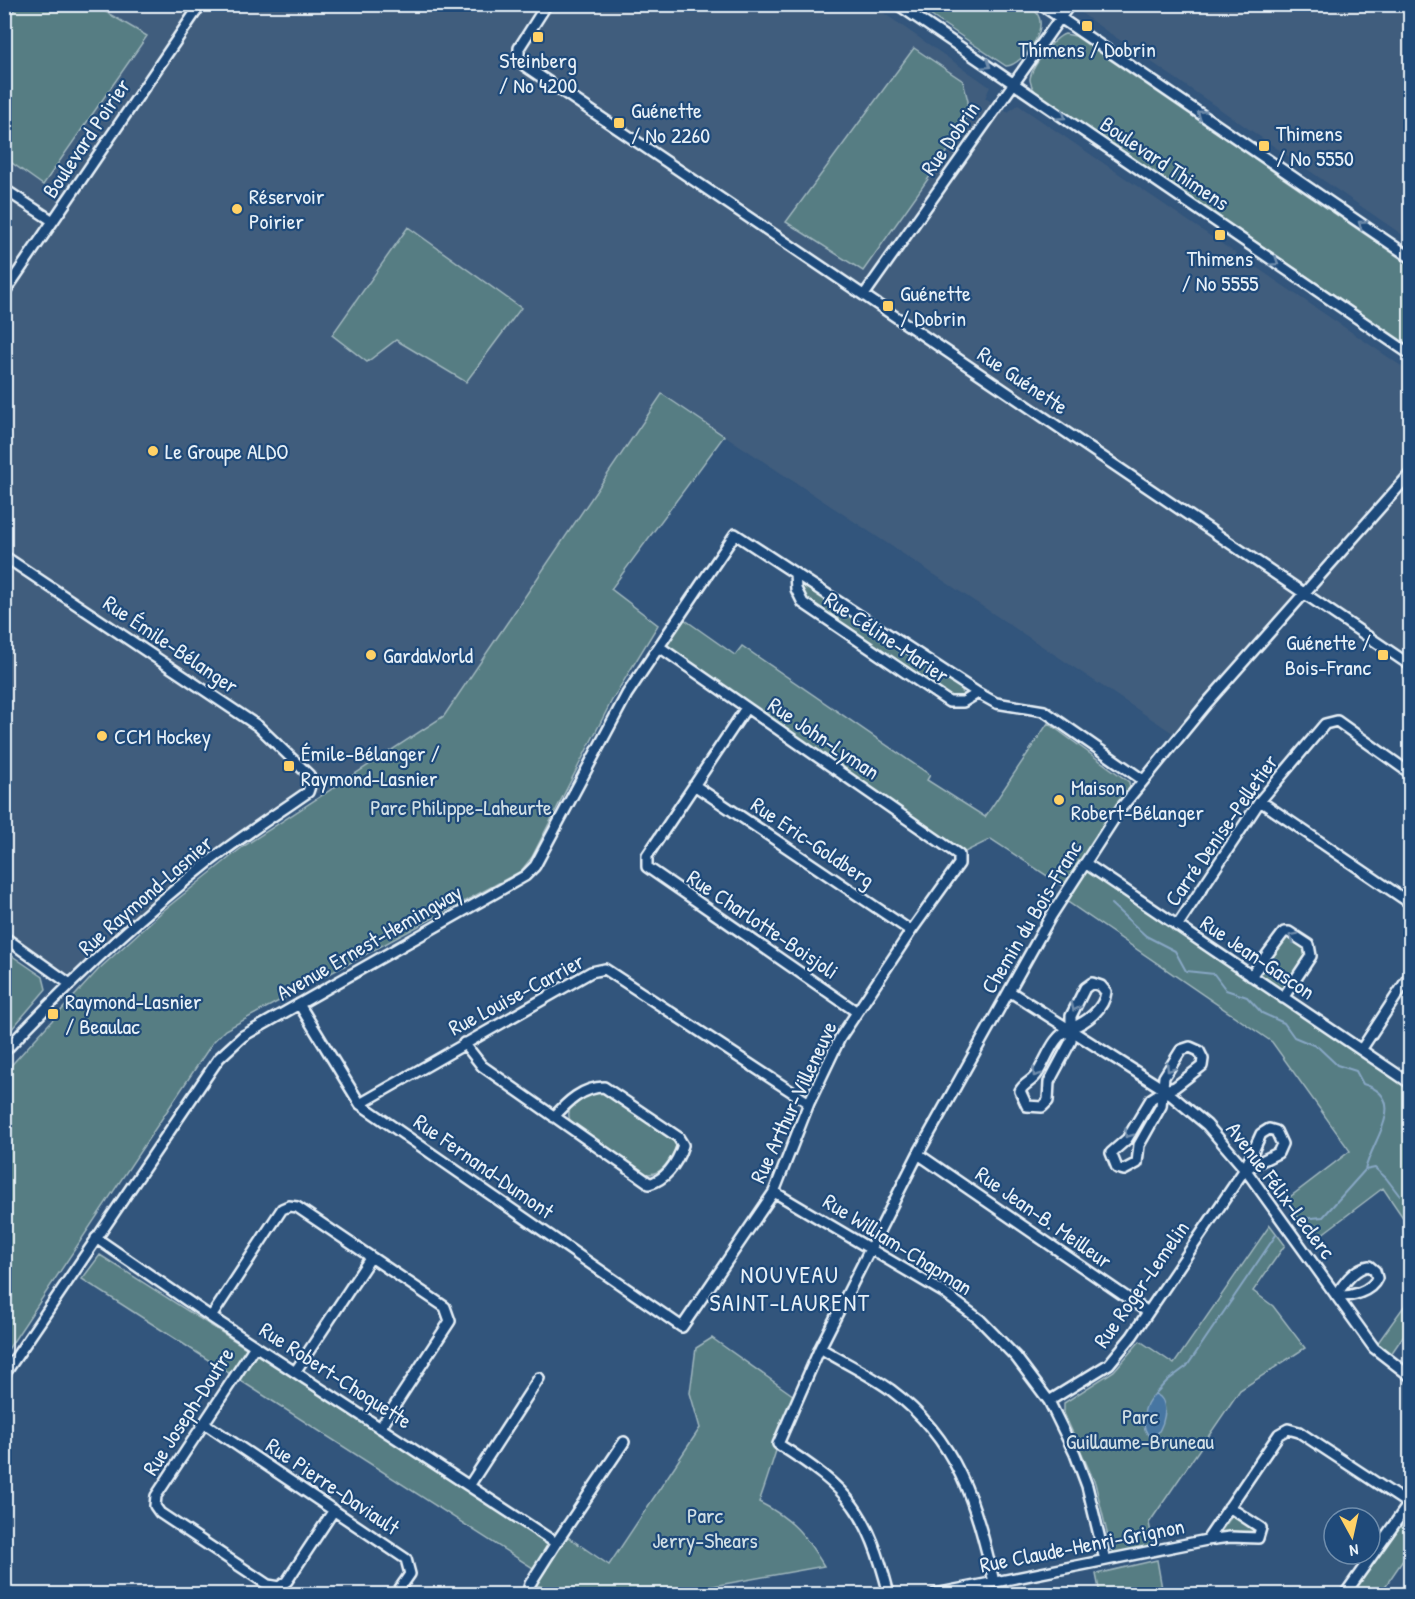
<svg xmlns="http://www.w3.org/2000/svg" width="1415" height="1599" font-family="'Patrick Hand',sans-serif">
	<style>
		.built { fill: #405d7d }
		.green { fill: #577d83; stroke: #a0b7be; stroke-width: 1.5 }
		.water { fill: #4676a2; stroke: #87a7c4; stroke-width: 1.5 }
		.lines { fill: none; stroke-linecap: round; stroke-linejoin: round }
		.stream { stroke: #87a7c4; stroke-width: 2 }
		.minor-casing { stroke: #e8f1f8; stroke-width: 14 }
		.minor { stroke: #1f4a7a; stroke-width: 9 }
		.oneway { stroke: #6f8dac }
		.poi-dot { fill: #ffd166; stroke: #1f4a7a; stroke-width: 2 }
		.labels { text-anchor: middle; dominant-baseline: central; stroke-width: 4.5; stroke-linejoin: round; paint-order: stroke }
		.poi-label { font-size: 22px; fill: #e8f1f8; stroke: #1f4a7a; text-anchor: start }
		.street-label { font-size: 22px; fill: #e8f1f8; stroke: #1f4a7a }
		.park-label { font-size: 22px; fill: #d2e0e6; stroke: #1f4a7a }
		.neighbourhood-label { font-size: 24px; letter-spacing: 1.5px; fill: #e8f1f8; stroke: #1f4a7a }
	</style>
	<rect width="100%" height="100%" fill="#32557c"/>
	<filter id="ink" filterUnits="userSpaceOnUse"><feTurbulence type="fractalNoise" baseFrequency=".0167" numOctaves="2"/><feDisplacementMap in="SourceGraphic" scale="12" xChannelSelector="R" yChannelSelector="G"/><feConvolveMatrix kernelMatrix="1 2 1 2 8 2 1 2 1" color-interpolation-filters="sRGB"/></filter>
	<g filter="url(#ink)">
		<path class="built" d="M4 5H872L990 87 985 98 1008 112 1018 105 1410 372V657L1304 593 1179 737 662 394 444 716 336 787 286 803 157 895 70 984 5 934Z
			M1071 5H1410V240L1092 21Z"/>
		<path class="green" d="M18 4 94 5 147 36 43 185 5 158V24Z
			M915 5C941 4 968 4 994 4 1002 4 1014 2 1022 4 1064 15 1022 67 1006 66Z
			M1065 34 1075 36 1410 265V346L1037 93C1033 89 1031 86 1030 80 1030 69 1054 37 1065 34Z
			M914 48 963 81 968 101 964 128 863 271 786 222Z
			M408 227 521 308 466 382 396 340 367 362 332 335Z
			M662 394 724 436 611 589 658 625 612 700 532 857 521 871 225 1030 213 1042 5 1354V1072L99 969 164 910 244 846 444 716Z
			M801 585H807L961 685 963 695 960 698H949L805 601 799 587Z
			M681 617 735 655 742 646 930 775 927 780 985 817 1048 723 1129 782 1130 788 1064 887 991 839 959 855 661 648Z
			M1085 863 1410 1083V1228L1383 1188 1313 1241 1286 1200 1350 1151 1272 1042 1062 898Z
			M1290 936 1304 946 1307 952 1286 986 1279 989 1260 976 1259 969 1282 937Z
			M5 951 43 977 46 989 5 1037Z
			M594 1092H603L676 1143 677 1147C667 1162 662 1178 642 1173L571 1123C562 1105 581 1100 594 1092Z
			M1270 1225 1285 1245 1253 1291 1273 1306 1305 1348 1240 1390 1149 1523 1154 1548 1116 1554 1111 1549 1095 1483 1064 1413V1403L1114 1371 1140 1341 1174 1364Z
			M100 1255 544 1538 548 1549 536 1570 82 1279Z
			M1410 1298V1326L1387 1360 1374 1348Z
			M712 1338 794 1396C781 1431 772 1467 759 1502 793 1519 805 1535 824 1566L669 1594H577L530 1584 562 1533 609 1565 700 1428 690 1393 696 1348Z
			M1410 1502V1550L1380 1594H1345Z
			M1233 1515 1256 1528 1257 1533 1218 1535Z
			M1157 1560 1163 1594H1100L1096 1574Z"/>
		<path class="water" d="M1155 1394C1172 1400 1164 1431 1152 1439 1139 1429 1142 1404 1155 1394Z"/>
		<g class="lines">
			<path class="stream" d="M1111 904 1146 936 1175 951 1186 971 1214 974 1226 990 1247 997 1262 1013 1284 1023 1294 1037 1318 1047 1337 1065 1356 1071 1363 1084C1410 1098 1373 1138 1365 1170
				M1299 1219 1323 1217 1365 1170 1375 1168 1386 1178 1399 1195
				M1155 1394 1167 1381 1187 1366 1276 1235"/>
			<defs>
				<path id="minor" d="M547 4 519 48V57L525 66 1410 665
					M897 4 1410 354
					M1040 4 1410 257
					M4 189 53 221
					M4 293 201 4
					M864 295 1070 4
					M4 556 258 726 309 775 311 783 308 792C275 815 241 837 210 861 137 919 68 983 4 1052
					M795 574 796 589 803 603 949 702H963L978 693
					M746 708 647 856V867L857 1012
					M694 785 911 931
					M1260 801 1410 903
					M1085 863 1410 1083
					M1177 926 1260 801 1325 724 1337 721 1410 773
					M4 937 70 984
					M1251 976 1284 932H1289L1309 945 1311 956 1283 998
					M1009 991 1165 1090 1207 1125 1245 1169 1374 1348 1410 1376
					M299 1004 360 1104 682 1327 774 1192 809 1103 840 1038 911 931 959 864V855L661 648
					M1071 1028C1052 1037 1048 1057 1037 1074 1032 1082 1024 1083 1020 1091L1027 1106 1042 1107 1048 1101 1049 1082 1071 1041V1016L1085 988 1092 983 1101 986 1106 992C1104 1009 1087 1022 1071 1028
					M464 1043 482 1066 649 1183V1184C667 1179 677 1163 683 1145L678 1137 604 1087C583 1087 567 1102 554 1117
					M1361 1050 1410 975
					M1165 1090 1151 1099 1127 1139 1111 1153 1117 1168 1124 1170 1137 1163 1139 1145 1161 1106 1164 1077 1181 1050 1190 1047 1199 1051 1203 1059 1202 1066 1175 1087 1165 1090
					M360 1104 591 972 605 969 809 1103
					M918 1154 1148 1312
					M774 1192 943 1292 979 1319 1016 1357 1049 1401 1075 1454 1087 1486 1105 1560
					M96 1238 211 1317 556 1543
					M1369 1266 1375 1271 1377 1278C1371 1292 1351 1297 1336 1296 1343 1284 1354 1268 1369 1266Z
					M211 1317 282 1209 289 1206 297 1207 445 1307 450 1321 380 1428
					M255 1346 156 1496 155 1506 160 1513 268 1585 279 1587 287 1581 334 1510
					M820 1348C843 1362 869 1374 891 1390 958 1440 976 1504 994 1582
					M295 1372 371 1257
					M4 1375 219 1058 243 1036 525 876 535 866 627 694 735 534 978 693 996 703 1044 711 1143 780
					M1049 1401 1109 1364 1132 1336 1245 1169 1261 1134 1269 1129 1276 1131 1282 1144 1278 1153 1245 1169
					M204 1423 406 1559 410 1574 396 1594
					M469 1486 539 1378
					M1207 1540 1230 1537 1258 1538 1261 1528 1229 1507
					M527 1594 530 1584 556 1543 624 1442
					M889 1594C868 1512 850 1489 778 1444L820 1348 918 1154 1051 916 1121 808 1207 703 1410 474
					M935 1594 1207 1540 1279 1434 1288 1429 1299 1432 1410 1505
					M1345 1594 1410 1502"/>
			</defs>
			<use href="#minor" class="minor-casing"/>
			<use href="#minor" class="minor"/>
		</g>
		<defs><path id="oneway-chevron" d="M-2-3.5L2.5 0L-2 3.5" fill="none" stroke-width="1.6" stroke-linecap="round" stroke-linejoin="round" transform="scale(1.5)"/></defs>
		<g class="oneway">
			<use href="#oneway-chevron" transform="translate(987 65) rotate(34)"/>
			<use href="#oneway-chevron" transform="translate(1201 114) rotate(-146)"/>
			<use href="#oneway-chevron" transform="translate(1062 116) rotate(34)"/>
			<use href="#oneway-chevron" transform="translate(1362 224) rotate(-146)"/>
			<use href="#oneway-chevron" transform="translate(1275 262) rotate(34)"/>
			<use href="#oneway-chevron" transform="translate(1293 937) rotate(-154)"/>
			<use href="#oneway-chevron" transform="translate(1075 1007) rotate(116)"/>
			<use href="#oneway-chevron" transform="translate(1170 1068) rotate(122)"/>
			<use href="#oneway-chevron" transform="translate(1036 1073) rotate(126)"/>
			<use href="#oneway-chevron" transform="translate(1128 1134) rotate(126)"/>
		</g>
	</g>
	<g class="poi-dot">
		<rect x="1081" y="20" width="12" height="12" rx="3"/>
		<rect x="532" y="31" width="12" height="12" rx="3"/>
		<rect x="613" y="117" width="12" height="12" rx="3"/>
		<rect x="1258" y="140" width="12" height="12" rx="3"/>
		<circle cx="237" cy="209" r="6"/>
		<rect x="1214" y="229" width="12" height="12" rx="3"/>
		<rect x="882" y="300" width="12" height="12" rx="3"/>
		<circle cx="153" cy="451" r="6"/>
		<circle cx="371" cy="655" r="6"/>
		<rect x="1377" y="649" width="12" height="12" rx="3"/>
		<circle cx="102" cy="736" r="6"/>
		<rect x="283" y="760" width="12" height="12" rx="3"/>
		<circle cx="1059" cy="800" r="6"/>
		<rect x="47" y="1008" width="12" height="12" rx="3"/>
	</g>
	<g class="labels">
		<g class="poi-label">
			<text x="1087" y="49" text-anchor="middle">Thimens / Dobrin</text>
			<text x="538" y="60" text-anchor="middle">Steinberg<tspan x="538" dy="25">/ No 4200</tspan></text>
			<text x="631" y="110">Guénette<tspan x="631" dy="25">/ No 2260</tspan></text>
			<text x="1276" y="133">Thimens<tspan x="1276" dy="25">/ No 5550</tspan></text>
			<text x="249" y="196">Réservoir<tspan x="249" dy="25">Poirier</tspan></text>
			<text x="1220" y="258" text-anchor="middle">Thimens<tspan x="1220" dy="25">/ No 5555</tspan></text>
			<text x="900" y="293">Guénette<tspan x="900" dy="25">/ Dobrin</tspan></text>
			<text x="165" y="451">Le Groupe ALDO</text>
			<text x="1371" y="642" text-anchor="end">Guénette /<tspan x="1371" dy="25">Bois-Franc</tspan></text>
			<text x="383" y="655">GardaWorld</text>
			<text x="114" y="736">CCM Hockey</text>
			<text x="301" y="753">Émile-Bélanger /<tspan x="301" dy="25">Raymond-Lasnier</tspan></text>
			<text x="1071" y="787">Maison<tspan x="1071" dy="25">Robert-Bélanger</tspan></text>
			<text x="65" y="1001">Raymond-Lasnier<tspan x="65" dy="25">/ Beaulac</tspan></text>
		</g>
		<g class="street-label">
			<text transform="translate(86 138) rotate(-56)">Boulevard Poirier</text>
			<text transform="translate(950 138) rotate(-55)">Rue Dobrin</text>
			<text transform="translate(1165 163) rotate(34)">Boulevard Thimens</text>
			<text transform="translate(1023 380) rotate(34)">Rue Guénette</text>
			<text transform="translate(887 637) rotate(34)">Rue Céline-Marier</text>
			<text transform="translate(171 644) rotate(34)">Rue Émile-Bélanger</text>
			<text transform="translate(824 738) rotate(34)">Rue John-Lyman</text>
			<text transform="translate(1221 830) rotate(-55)">Carré Denise-Pelletier</text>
			<text transform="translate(813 842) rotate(34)">Rue Eric-Goldberg</text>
			<text transform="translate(145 895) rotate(-41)">Rue Raymond-Lasnier</text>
			<text transform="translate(1031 917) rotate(-59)">Chemin du Bois-Franc</text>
			<text transform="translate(763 924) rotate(34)">Rue Charlotte-Boisjoli</text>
			<text transform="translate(369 942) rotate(-30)">Avenue Ernest-Hemingway</text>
			<text transform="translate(1258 957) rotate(34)">Rue Jean-Gascon</text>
			<text transform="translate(516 994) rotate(-28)">Rue Louise-Carrier</text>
			<text transform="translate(793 1102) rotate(-65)">Rue Arthur-Villeneuve</text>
			<text transform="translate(484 1166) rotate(35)">Rue Fernand-Dumont</text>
			<text transform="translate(1281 1190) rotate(53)">Avenue Félix-Leclerc</text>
			<text transform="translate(1044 1217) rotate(35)">Rue Jean-B. Meilleur</text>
			<text transform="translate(898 1244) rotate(32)">Rue William-Chapman</text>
			<text transform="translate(1141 1284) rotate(-55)">Rue Roger-Lemelin</text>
			<text transform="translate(336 1375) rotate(33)">Rue Robert-Choquette</text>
			<text transform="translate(188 1411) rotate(-57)">Rue Joseph-Doutre</text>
			<text transform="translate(333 1486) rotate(34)">Rue Pierre-Daviault</text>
			<text transform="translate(1082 1545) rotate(-11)">Rue Claude-Henri-Grignon</text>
		</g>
		<g class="park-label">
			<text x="461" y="807">Parc Philippe-Laheurte</text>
			<text x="1140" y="1416">Parc<tspan x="1140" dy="25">Guillaume-Bruneau</tspan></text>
			<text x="705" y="1515">Parc<tspan x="705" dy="25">Jerry-Shears</tspan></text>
		</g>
		<g class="neighbourhood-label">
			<text x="790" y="1274">NOUVEAU<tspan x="790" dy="28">SAINT-LAURENT</tspan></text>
		</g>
	</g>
	<rect width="1415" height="1599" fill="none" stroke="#1f4a7a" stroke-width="24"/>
	<rect x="12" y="12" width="1391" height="1575" fill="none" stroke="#e8f1f8" stroke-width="2" filter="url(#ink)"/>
	<g transform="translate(1352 1536) rotate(172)"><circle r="28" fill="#1f4a7a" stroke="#6f8dac" stroke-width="1.5"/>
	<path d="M0-4.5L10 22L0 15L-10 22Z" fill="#ffd166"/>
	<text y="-9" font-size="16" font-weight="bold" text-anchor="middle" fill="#e8f1f8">N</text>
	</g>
</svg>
